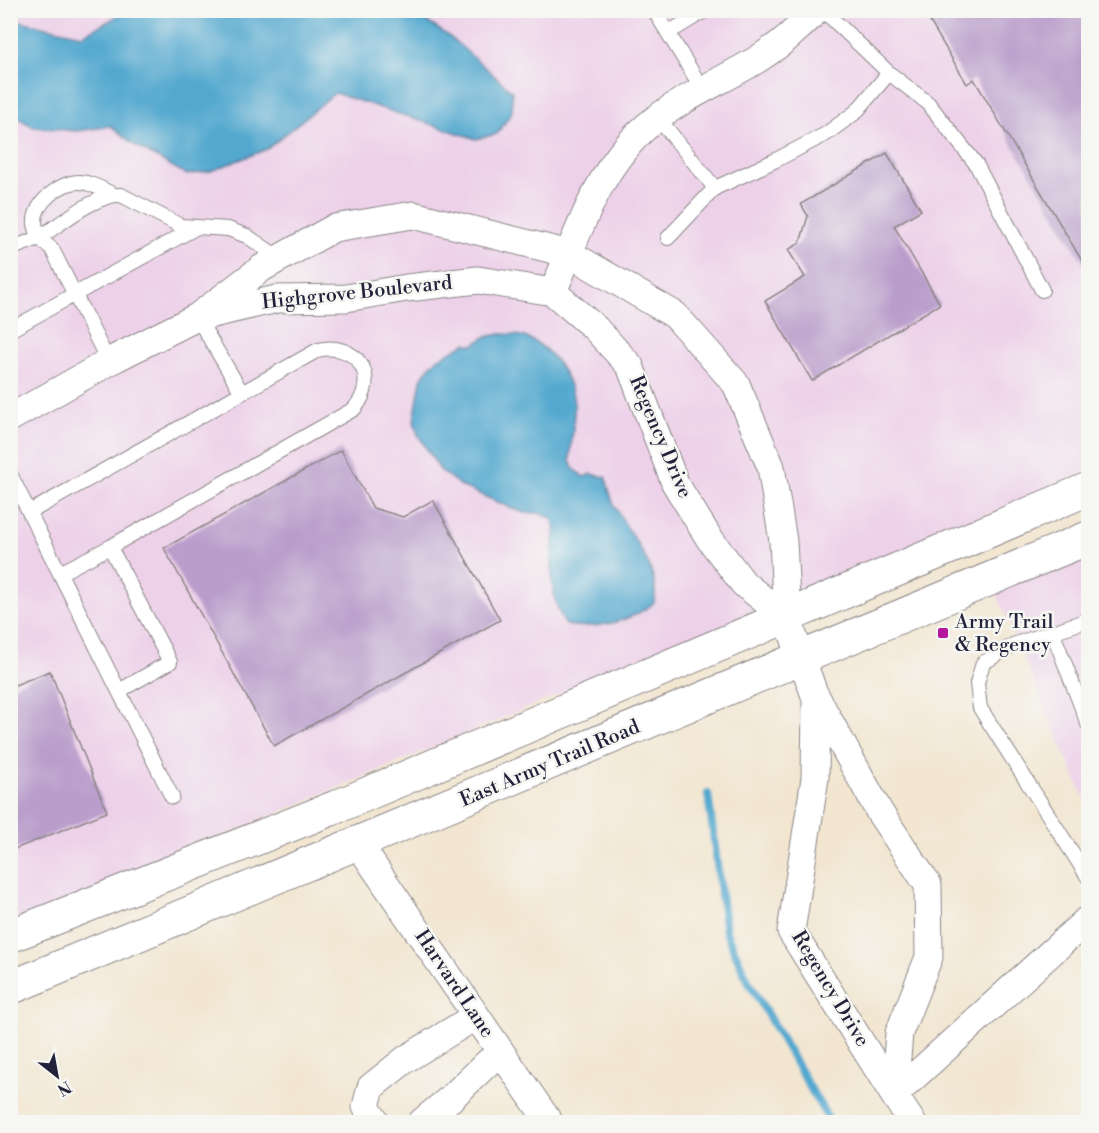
<svg xmlns="http://www.w3.org/2000/svg" width="1099" height="1133" font-family="'Libre Bodoni',serif">
	<style>
		.built { fill: #edd1e9 }
		.water { fill: #53a8cf; stroke: #3a6585; stroke-width: 1.5 }
		.lines { fill: none; stroke-linecap: round; stroke-linejoin: round }
		.stream { stroke: #53a8cf; stroke-width: 8 }
		.building { fill: #b99ecb }
		.lane-casing { stroke: #8a8486; stroke-width: 16 }
		.street-casing { stroke: #8a8486; stroke-width: 29 }
		.secondary-casing { stroke: #8a8486; stroke-width: 35 }
		.lane { stroke: #fff; stroke-width: 14 }
		.street { stroke: #fff; stroke-width: 27 }
		.secondary { stroke: #fff; stroke-width: 33 }
		.poi-dot { fill: #b5179e; stroke: #f6f6f2; stroke-width: 2 }
		.labels { text-anchor: middle; dominant-baseline: central; stroke-width: 5; stroke-linejoin: round; paint-order: stroke }
		.street-label { font-size: 20px; fill: #22223b; stroke: #f6f6f2 }
		.poi-label { font-size: 20px; fill: #22223b; stroke: #f6f6f2; text-anchor: start }
	</style>
	<rect width="100%" height="100%" fill="#f6f6f2"/>
	<filter id="ink" filterUnits="userSpaceOnUse"><feTurbulence type="fractalNoise" baseFrequency=".0167" numOctaves="2"/><feDisplacementMap in="SourceGraphic" scale="12" xChannelSelector="R" yChannelSelector="G"/><feConvolveMatrix kernelMatrix="1 2 1 2 8 2 1 2 1" color-interpolation-filters="sRGB"/></filter>
	<filter id="wash" filterUnits="userSpaceOnUse"><feTurbulence type="fractalNoise" baseFrequency=".008" numOctaves="4" result="noise"/><feDisplacementMap in="SourceGraphic" scale="24" xChannelSelector="R" yChannelSelector="G"/><feGaussianBlur stdDeviation="1.35" result="paint"/><feColorMatrix in="noise" values="0 0 0 0 0 0 0 0 0 0 0 0 0 0 0 0 0 1.4 0 .05"/><feComposite in="paint" operator="in"/></filter>
	<g filter="url(#wash)">
		<rect width="100%" height="100%" fill="#f2e6d1"/>
		<path class="built" d="M11 11H1088V472L11 925Z
			M1088 548V794L1083 796 993 586Z"/>
		<path class="water" d="M409 10 449 36 512 91V112L497 134 476 139 335 93 267 149 211 171 187 175 134 145 111 126 77 131 34 127 11 114V19L82 35 109 21 124 11Z
			M500 334C509 334 519 334 527 338 552 348 572 378 574 404 575 422 571 442 570 460L573 468 584 477 591 474 606 477C608 486 610 496 614 504 628 535 662 568 654 603 630 622 596 630 566 625 551 602 550 573 553 546 555 531 558 533 552 518L538 513H525L511 508 461 486 440 470 418 435 414 421 421 379 429 367 439 358 466 343 473 345 485 337Z"/>
		<g class="lines">
			<path class="stream" d="M708 794 726 932 748 981 830 1122"/>
		</g>
		<g id="blocks">
			<path class="building" d="M923 10H1088V271L974 79 967 84Z
				M887 153 921 210 894 226 940 304 812 381 765 301 805 277 788 250 800 243 808 216 801 204Z
				M341 450 373 508 403 517 433 500 500 620 274 746 164 548Z
				M50 671 107 812 10 851V687Z"/>
		</g>
	</g>
	<g filter="url(#ink)">
		<use href="#blocks" fill-opacity="0" stroke="#8a8486" stroke-width="1.5"/>
		<g class="lines">
			<defs>
				<path id="lane" d="M654 10 703 90
					M668 33 706 10
					M889 73 928 103 976 164 1042 290
					M658 118 715 188
					M112 194C102 189 92 183 80 182 61 181 33 203 35 224 36 229 38 234 39 238 59 225 97 193 121 195L181 226 228 229 247 236 279 258
					M668 238 715 188 774 161 826 134 856 112 889 73 823 10
					M10 249 39 238 52 249 109 363
					M197 317 242 393
					M10 330 197 227
					M10 474 172 797
					M30 512 318 350C357 341 381 378 354 409L110 547
					M60 573 110 547 170 662 119 691
					M1088 620 1013 645 983 663 977 683 980 708 1088 877
					M1053 633 1088 724"/>
				<path id="street" d="M553 292 595 328 630 366 675 483 709 538 744 584 787 618
					M553 292C578 234 597 169 647 126 693 87 752 72 796 30 803 24 810 18 816 10
					M208 315 277 299 346 298 407 288 478 280 553 292
					M10 418 116 358 197 317 262 268 334 228 413 215 570 254 675 315 736 384 771 467 783 541 787 618 814 693 880 813 928 885 929 957 899 1033 894 1095
					M816 699 815 778 791 931 894 1095
					M359 845 549 1122
					M376 1122 366 1107 371 1087 406 1059 476 1016
					M422 1122 451 1098 500 1051
					M912 1122 894 1095 1088 919"/>
				<path id="secondary" d="M10 936 336 807 1088 489
					M10 988C371 840 729 687 1088 538"/>
			</defs>
			<use href="#lane" class="lane-casing"/>
			<use href="#street" class="street-casing"/>
			<use href="#secondary" class="secondary-casing"/>
			<use href="#lane" class="lane"/>
			<use href="#street" class="street"/>
			<use href="#secondary" class="secondary"/>
		</g>
	</g>
	<rect class="poi-dot" x="937" y="627" width="12" height="12" rx="3"/>
	<g class="labels">
		<g class="street-label">
			<text transform="translate(357 293) rotate(-6)">Highgrove Boulevard</text>
			<text transform="translate(660 437) rotate(67)">Regency Drive</text>
			<text transform="translate(550 764) rotate(-23)">East Army Trail Road</text>
			<text transform="translate(454 984) rotate(56)">Harvard Lane</text>
			<text transform="translate(830 989) rotate(59)">Regency Drive</text>
		</g>
		<g class="poi-label">
			<text x="955" y="622">Army Trail<tspan x="955" dy="23">&amp; Regency</tspan></text>
		</g>
	</g>
	<rect width="1099" height="1133" fill="none" stroke="#f6f6f2" stroke-width="36"/>
	<g transform="translate(57 1076) rotate(149)" stroke="#f6f6f2" stroke-width="4.5" paint-order="stroke">
	<path d="M0-4.5L10 22L0 15L-10 22Z" fill="#22223b"/>
	<text y="-9" font-size="16" font-weight="bold" text-anchor="middle" fill="#22223b">N</text>
	</g>
</svg>
